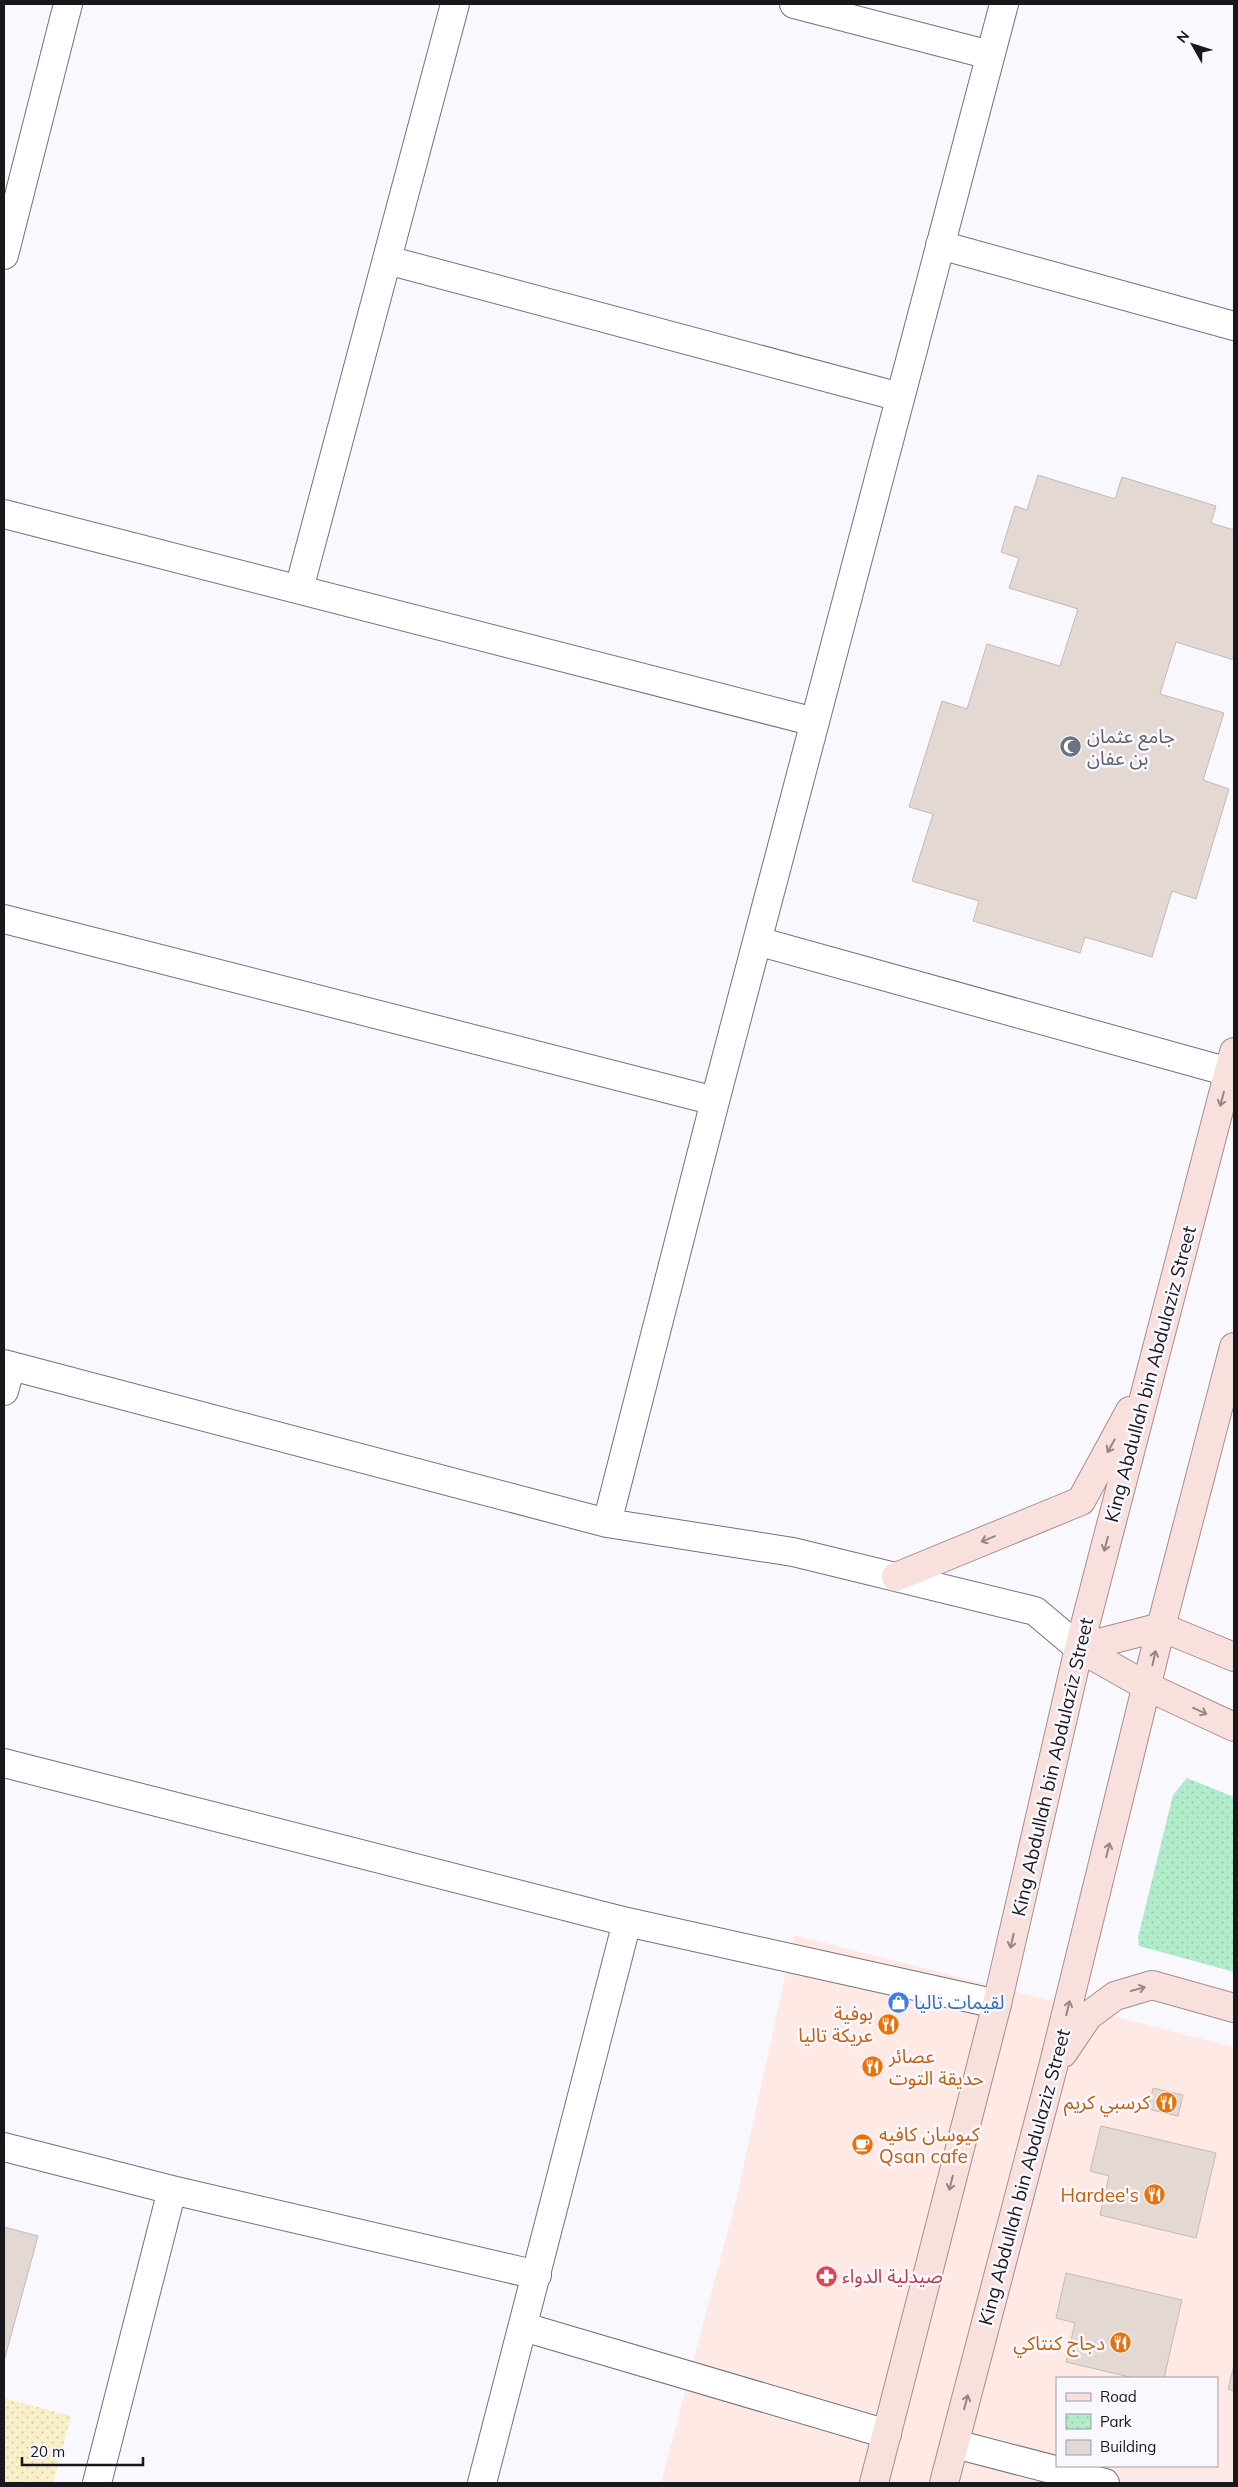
<svg xmlns="http://www.w3.org/2000/svg" width="1238" height="2487" font-family="Mulish,'Noto Sans Arabic',sans-serif">
	<style>
		.commercial { fill: #fee9e4; fill-rule: evenodd }
		.sand { fill: url(#sand-dots) }
		.park { fill: url(#park-dots) }
		.building { fill: #e4d8d2; stroke: #c5b9b3 }
		.lines { fill: none; stroke-linecap: round; stroke-linejoin: round }
		.minor-casing { stroke: #74717c; stroke-width: 30 }
		.major-casing { stroke: #a68d8a; stroke-width: 30 }
		.minor { stroke: #fff; stroke-width: 28 }
		.major { stroke: #f8e1dc; stroke-width: 28 }
		.oneway { stroke: #938685 }
		.labels { text-anchor: middle; dominant-baseline: central; stroke-width: 5; stroke-linejoin: round; paint-order: stroke }
		.worship-label { font-size: 19px; fill: #5b616d; stroke: #f9f7ff; text-anchor: start }
		.street-label { font-size: 19px; fill: #18171b; stroke: #f9f7ff }
		.shop-label { font-size: 19px; fill: #366cbe; stroke: #f9f7ff; text-anchor: start }
		.food-label { font-size: 19px; fill: #c56008; stroke: #f9f7ff; text-anchor: end }
		.health-label { font-size: 19px; fill: #be3a42; stroke: #f9f7ff; text-anchor: start }
	</style>
	<defs>
		<pattern id="sand-dots" width="8" height="8" patternUnits="userSpaceOnUse" patternTransform="scale(1.25)"><rect width="8" height="8" fill="#f9efc9"/><path d="M2 2h.1M6 6h.1" fill="none" stroke="#d5ccac" stroke-width="1.8" stroke-linecap="round"/></pattern>
		<pattern id="park-dots" width="8" height="8" patternUnits="userSpaceOnUse" patternTransform="scale(1.25)"><rect width="8" height="8" fill="#b0ecca"/><path d="M2 2h.1M6 6h.1" fill="none" stroke="#97caad" stroke-width="1.8" stroke-linecap="round"/></pattern>
	</defs>
	<rect width="100%" height="100%" fill="#f9f7ff"/>
	<path class="commercial" d="M794 1935 1234 2047V2483H661L737 2196ZM1057 2378H1217V2466H1057Z"/>
	<path class="sand" d="M4 2398 71 2416 53 2483H4Z"/>
	<path class="park" d="M1187 1778 1234 1797V1972L1139 1946 1138 1937 1173 1795Z"/>
	<path class="building" d="M1038 475 1115 499 1122 477 1216 506 1211 523 1234 530V660L1176 642 1160 694 1224 713 1203 780 1229 789 1196 899 1172 891 1152 957 1085 937 1080 953 973 921 979 901 912 881 933 814 909 807 942 701 967 709 987 644 1060 666 1078 609 1009 588 1019 558 1001 552 1015 506 1027 510Z
		M1153 2088 1183 2095 1178 2116 1148 2109Z
		M1101 2126 1216 2153 1196 2238 1100 2215 1109 2176 1090 2171Z
		M4 2227 38 2236 4 2361Z
		M1066 2273 1182 2300 1164 2378H1134L1066 2362 1075 2323 1056 2318Z
		M1234 2365V2391L1228 2389Z"/>
	<g class="lines">
		<defs>
			<path id="minor" d="M794 4 990 55
				M940 245 1234 326
				M4 255 68 4
				M387 260 900 397
				M4 514 815 722
				M299 589 455 4
				M4 919 715 1101
				M757 941 1229 1072
				M4 1364 607 1523 793 1552 1035 1611 1079 1648
				M4 1391 11 1366
				M607 1523 715 1101 1004 4
				M4 1763 627 1922 997 2004
				M4 2147 172 2190 537 2275
				M524 2327 887 2434
				M955 2444 1105 2483
				M97 2483 172 2190
				M482 2483 627 1922"/>
			<path id="major" d="M896 1577 1081 1501 1130 1411
				M1079 1648 1148 1687 1234 1727
				M1079 1648 1161 1627 1234 1657
				M1063 2053 1088 2016 1115 1996 1152 1985 1234 2008
				M874 2483 997 2004 1079 1648 1234 1052
				M944 2483 1053 2067 1161 1627 1234 1347"/>
		</defs>
		<use href="#minor" class="minor-casing"/>
		<use href="#major" class="major-casing"/>
		<use href="#minor" class="minor"/>
		<use href="#major" class="major"/>
	</g>
	<defs><path id="oneway-shaft" d="M-6 0H5M1.5-3L5.5 0L1.5 3" fill="none" stroke-width="1.6" stroke-linecap="round" stroke-linejoin="round" transform="scale(1.25)"/></defs>
	<g class="oneway">
		<use href="#oneway-shaft" transform="translate(1222 1099) rotate(105)"/>
		<use href="#oneway-shaft" transform="translate(1111 1446) rotate(119)"/>
		<use href="#oneway-shaft" transform="translate(988 1539) rotate(158)"/>
		<use href="#oneway-shaft" transform="translate(1106 1544) rotate(105)"/>
		<use href="#oneway-shaft" transform="translate(1154 1658) rotate(-78)"/>
		<use href="#oneway-shaft" transform="translate(1200 1711) rotate(25)"/>
		<use href="#oneway-shaft" transform="translate(1108 1850) rotate(-76)"/>
		<use href="#oneway-shaft" transform="translate(1012 1941) rotate(103)"/>
		<use href="#oneway-shaft" transform="translate(1138 1989) rotate(-15)"/>
		<use href="#oneway-shaft" transform="translate(1068 2008) rotate(-76)"/>
		<use href="#oneway-shaft" transform="translate(951 2183) rotate(104)"/>
		<use href="#oneway-shaft" transform="translate(966 2402) rotate(-75)"/>
	</g>
	<defs>
		<symbol id="mosque-disc" viewBox="-11 -11 22 22"><circle r="9.5" fill="#6b7280" stroke="#f9f7ff"/><path d="M3.5-4.9A6 6 0 1 0 3.5 4.9A5 5 0 1 1 3.5-4.9Z" fill="#fff"/></symbol>
		<symbol id="shop-disc" viewBox="-11 -11 22 22"><circle r="9.5" fill="#3f7fe0" stroke="#f9f7ff"/><path d="M-5-2.5h2.3a2.7 3.5 0 0 1 5.4 0H5L5.5 6h-11ZM-1.5-2.5h3a1.5 2.3 0 0 0-3 0Z" fill="#fff"/></symbol>
		<symbol id="restaurant-disc" viewBox="-11 -11 22 22"><circle r="9.5" fill="#e8710a" stroke="#f9f7ff"/><path d="M-5-6h1v4h1v-4h1v4h1v-4h1v5L-1.5 .5V6h-2V.5L-5-1ZM5-6V6H3V1.5H1.5Q1.5-4 5-6Z" fill="#fff"/></symbol>
		<symbol id="cafe-disc" viewBox="-11 -11 22 22"><circle r="9.5" fill="#e8710a" stroke="#f9f7ff"/><path d="M-5.5-4.5H6V0H3Q3 3.5 0 3.5H-2.5Q-5.5 3.5-5.5 0ZM3-3.2v2h1.7v-2ZM-6 4.5H4V6H-6Z" fill="#fff"/></symbol>
		<symbol id="pharmacy-disc" viewBox="-11 -11 22 22"><circle r="9.5" fill="#e0444e" stroke="#f9f7ff"/><path d="M-2-6h4v4h4v4h-4v4h-4v-4h-4v-4h4Z" fill="#fff"/></symbol>
	</defs>
	<g fill-rule="evenodd">
		<use href="#mosque-disc" x="1058" y="734" width="25" height="25"/>
		<use href="#shop-disc" x="886" y="1990" width="25" height="25"/>
		<use href="#restaurant-disc" x="876" y="2012" width="25" height="25"/>
		<use href="#restaurant-disc" x="860" y="2054" width="25" height="25"/>
		<use href="#restaurant-disc" x="1154" y="2090" width="25" height="25"/>
		<use href="#cafe-disc" x="850" y="2132" width="25" height="25"/>
		<use href="#restaurant-disc" x="1142" y="2182" width="25" height="25"/>
		<use href="#pharmacy-disc" x="814" y="2264" width="25" height="25"/>
		<use href="#restaurant-disc" x="1108" y="2330" width="25" height="25"/>
	</g>
	<g class="labels">
		<g class="worship-label">
			<text x="1087" y="736">جامع عثمان<tspan x="1087" dy="22">بن عفان</tspan></text>
		</g>
		<g class="street-label">
			<text transform="translate(1150 1374) rotate(-75)">King Abdullah bin Abdulaziz Street</text>
			<text transform="translate(1052 1767) rotate(-77)">King Abdullah bin Abdulaziz Street</text>
			<text transform="translate(1024 2177) rotate(-75)">King Abdullah bin Abdulaziz Street</text>
		</g>
		<g class="shop-label">
			<text x="914" y="2002">لقيمات تاليا</text>
		</g>
		<g class="food-label">
			<text x="873" y="2013">بوفية<tspan x="873" dy="22">عريكة تاليا</tspan></text>
			<text x="889" y="2056" text-anchor="start">عصائر<tspan x="889" dy="22">حديقة التوت</tspan></text>
			<text x="1150" y="2102">كرسبي كريم</text>
			<text x="879" y="2134" text-anchor="start">كيوسان كافيه<tspan x="879" dy="22">Qsan cafe</tspan></text>
			<text x="1139" y="2195">Hardee's</text>
			<text x="1105" y="2343">دجاج كنتاكي</text>
		</g>
		<g class="health-label">
			<text x="842" y="2276">صيدلية الدواء</text>
		</g>
	</g>
	<rect width="1238" height="2487" fill="none" stroke="#18171b" stroke-width="10"/>
	<rect x="1056" y="2377" width="162" height="90" fill="#f9f7ff" stroke="#9f9da4"/>
	<rect x="1066" y="2393" width="25" height="8" fill="#f8e1dc" stroke="#9f9da4"/>
	<text x="1100" y="2402" font-size="15" fill="#18171b">Road</text>
	<rect x="1066" y="2414" width="25" height="15" fill="url(#park-dots)" stroke="#9f9da4"/>
	<text x="1100" y="2427" font-size="15" fill="#18171b">Park</text>
	<rect x="1066" y="2440" width="25" height="15" fill="#e4d8d2" stroke="#9f9da4"/>
	<text x="1100" y="2452" font-size="15" fill="#18171b">Building</text>
	<g transform="translate(1193 45) rotate(309)" stroke="#f9f7ff" stroke-width="4" paint-order="stroke">
	<path d="M0-4L9 19L0 12L-9 19Z" fill="#18171b"/>
	<text y="-8" font-size="14" font-weight="bold" text-anchor="middle" fill="#18171b">N</text>
	</g>
	<path d="M22 2457v8h121v-8" fill="none" stroke="#18171b" stroke-width="2.5"/>
	<text x="30" y="2457" font-size="15" fill="#18171b" stroke="#f9f7ff" stroke-width="4" paint-order="stroke">20 m</text>
</svg>
